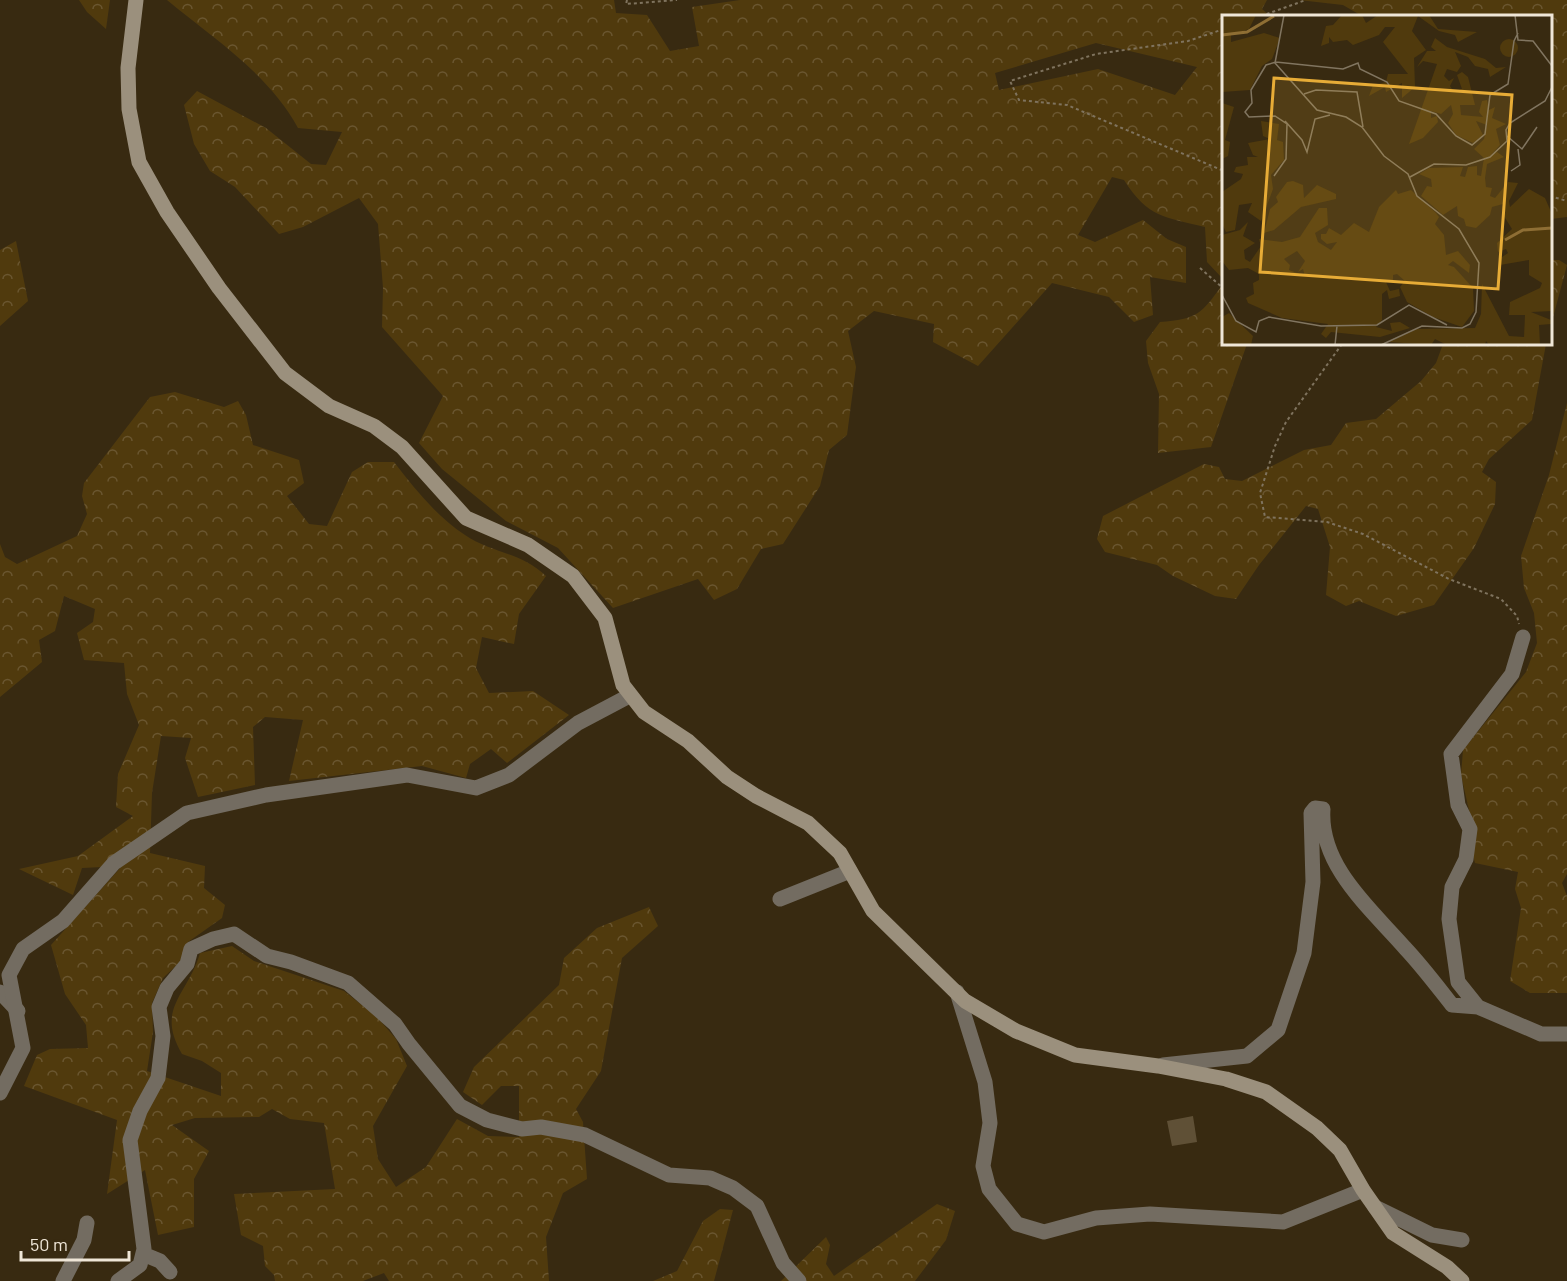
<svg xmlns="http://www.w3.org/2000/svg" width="1567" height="1281" font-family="Barlow,sans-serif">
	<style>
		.forest { fill: url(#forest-crowns); fill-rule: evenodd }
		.building { fill: #5f5036 }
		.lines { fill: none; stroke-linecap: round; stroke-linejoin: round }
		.path { stroke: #7f735e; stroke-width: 2; stroke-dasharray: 3 3; stroke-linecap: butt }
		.minor { stroke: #736c61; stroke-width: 15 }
		.tertiary { stroke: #736c61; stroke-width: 15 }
		.secondary { stroke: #9b907d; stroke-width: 15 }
		.inset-river { fill: none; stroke: #8e6e34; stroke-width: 3 }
		.inset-road { fill: none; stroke: #817560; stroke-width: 1.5 }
		.view { fill: #e7ac37; fill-opacity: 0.15; stroke: #e7ac37; stroke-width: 3 }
		.inset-edge { fill: none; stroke: #efe6d7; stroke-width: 3 }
	</style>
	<defs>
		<pattern id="forest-crowns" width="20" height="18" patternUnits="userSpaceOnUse" patternTransform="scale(1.5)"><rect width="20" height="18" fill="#503a0d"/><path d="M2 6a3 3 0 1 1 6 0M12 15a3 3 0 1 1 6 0" fill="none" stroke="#6a5630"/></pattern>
	</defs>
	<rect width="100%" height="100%" fill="#382a11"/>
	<path class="forest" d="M79 0H110L106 29 87 12Z
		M167 0H614L616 13 647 15 670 51 699 46 692 7 740 0H1267L1262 9 1270 16H1224L1223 279 1207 262 1205 227C1165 217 1148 218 1124 180L1112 177 1078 235 1095 242 1143 220 1167 239 1186 247V283L1150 277 1153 315 1134 322 1109 297 1052 283 978 366 933 342 934 324 874 311 848 331 856 367 847 435 829 450 820 486 783 544 761 549 737 589 714 600 698 579 613 608 558 548 506 521 442 469 419 443 443 396 382 327 383 288 378 224 359 198 303 227 279 234 235 187 210 171 194 144 184 105 197 91 266 128 311 164 326 165 342 132 298 128C269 74 213 38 167 0ZM1096 43 1197 67 1175 95 1098 69 999 90 995 73Z
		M1299 0H1567V217L1551 219 1550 16H1362L1343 5Z
		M16 241 28 301 0 326V250Z
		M1551 260H1559L1567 265 1551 325Z
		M1223 284 1224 344H1247L1211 447 1158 453 1159 394 1148 363 1146 341 1160 322C1198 319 1201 314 1223 284Z
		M1443 344H1546L1532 420 1489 459 1482 472 1496 482 1495 504 1474 548 1434 605 1396 616 1359 601 1346 606 1326 595 1330 547 1318 509 1306 506 1259 565 1236 599 1215 596 1173 576 1157 565 1105 552 1097 539 1103 516 1204 464 1219 467 1225 479 1242 481 1304 450 1331 445 1346 423 1376 419 1421 381 1436 363Z
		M175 392 224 407 238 401 246 415 253 445 299 460 304 483 287 496 309 524 327 526 352 472 368 462H394C415 489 436 516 465 535 491 553 521 552 546 576L519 614 514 644 482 637 476 668 489 693 533 691 569 715 507 763 491 749 470 764 466 778 422 766 289 781 303 720 265 717 253 727 255 785 198 797 185 758 191 738 161 736 152 793 150 853 205 866 204 888 225 905 222 918 188 942 182 960 163 978 152 1003 153 1032 147 1071 221 1096V1073L202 1061 182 1054C155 1008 188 995 200 953L232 946 254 961 344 991 377 1017 396 1039 407 1066 373 1126 378 1159 396 1187 426 1167 457 1119 488 1136 519 1137V1086H501L482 1105 463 1092 474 1067 559 985 564 958 597 928 649 907 658 926 622 958 601 1071 576 1109 583 1122 587 1179 563 1193 546 1237 549 1281H389L384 1273 363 1281H275L274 1275 265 1266 263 1246 241 1235 234 1194 335 1189 324 1123 290 1119 272 1109 259 1117 195 1118 172 1125 209 1151 194 1179V1227L158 1235 145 1170 107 1194 117 1120 24 1086 37 1055 50 1049 88 1048 86 1025 65 994 51 945 122 866 82 868 73 895 19 869 78 856 133 816 116 807 118 774 139 725 127 694 124 663 84 660 77 633 93 622 95 609 64 596 55 631 39 640 42 662 0 697V544L5 557 17 564 77 536 87 514 82 496 84 483 150 397Z
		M1567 403V874L1562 883 1567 896V993H1530L1510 981 1521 908 1515 889 1518 872 1475 863 1472 851V823L1461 775 1463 750 1526 672 1537 643 1534 613 1524 588 1521 556 1549 475Z
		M937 1204 955 1211 946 1240 915 1281H781L826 1237 830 1245 826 1264 834 1276Z
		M720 1209 733 1210 714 1281H653L677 1271 703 1221Z"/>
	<path class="building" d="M1193 1116 1197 1142 1172 1146 1167 1121Z"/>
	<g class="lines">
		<path class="path" d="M627 0 626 4 677 0
			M1261 16 1306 0
			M1224 29 1188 41 1096 54 1010 81 1019 100 1067 105 1224 171
			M1550 196 1567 201
			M1200 268 1224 289
			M1342 344 1286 422 1275 446 1260 493 1265 517 1327 522 1363 534 1449 579 1501 599 1517 616 1519 624"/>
		<path class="minor" d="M1523 637 1512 674 1451 754 1458 805 1470 829 1466 859 1452 887 1449 919 1458 982 1478 1007 1541 1034H1567
			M780 899 850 871
			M0 992 18 1011
			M957 992 985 1082 990 1123 983 1166 989 1189 1017 1224 1044 1232 1096 1218 1150 1214 1283 1222 1363 1190
			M1163 1065 1247 1056 1278 1030 1304 953 1313 882 1311 813 1315 808 1323 809C1319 866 1371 909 1405 948 1422 966 1437 986 1452 1005L1478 1007
			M1375 1207 1432 1235 1462 1240
			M143 1254 160 1261 170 1272
			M63 1281 84 1240 87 1223
			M118 1281 140 1265 144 1249 130 1140 140 1111 158 1078 163 1036 159 1007 167 988 187 964 191 949 213 939 234 934 267 956 291 962 348 983 395 1024 409 1044 460 1106 487 1120 522 1129 541 1127 585 1135 669 1175 710 1178 733 1188 757 1206 783 1263 799 1281"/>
		<path class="tertiary" d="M0 1093 23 1048 9 975 23 949 63 921 114 863 187 813 266 795 407 775 476 788 509 775 578 723 629 696"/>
		<path class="secondary" d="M136 0 128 68 129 109 139 162 167 212 219 288 285 373 329 406 374 426 402 447 466 518 528 545 573 576 605 618 623 685 644 712 688 741 727 777 756 796 808 823 840 853 873 911 965 1001 1016 1031 1075 1055 1158 1066 1226 1079 1266 1092 1317 1128 1340 1150 1363 1190 1393 1233 1447 1267 1462 1281"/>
	</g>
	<g transform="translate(1222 15)">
		<rect width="330" height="330" fill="#382a11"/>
		<path d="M0 0H34L27 14 9 20V27L42 18 58 23 50 44 40 51 28 75 0 77ZM120 0H140L144 8 156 0H207L216 14 255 17 236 27 233 20 217 16 196 1 190 16 204 35 192 43 193 72 180 83V68L164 77 163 72 147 81 151 70 164 67 166 59H186L161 27 173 12H163L157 20 131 30 125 25 111 27 107 22V28L99 31 104 11 111 10ZM213 23 225 32 263 44 274 53 284 52 268 62 266 54 253 51 246 42 233 37 239 51 235 57 225 54 222 61 227 66 232 63 228 71 232 77 240 74 235 60 240 57 246 62 253 90H238L239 100 261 102 257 97 260 86 265 85 267 95 273 92 270 103 284 109 274 114 278 130 268 141 275 137 282 142 265 149 263 163 264 172 270 173 268 181 273 183 286 167 296 168 287 186 288 192 307 174 323 183 330 199V296L309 297 329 305V309L317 310 318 330H267L264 326 263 330H225L213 324 209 330 167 327 195 314 253 313 259 299 260 269 287 321 302 322 303 300H287L288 287 318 273 320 268 307 260V245L278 250 277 244 286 238 284 234 276 237 275 228 290 214 280 198 281 189 270 192 268 200 254 213 244 211 242 204 236 201 235 191 221 200 199 181 205 171 210 172 209 164 197 159 207 153 241 152 238 161 243 162 246 152 255 151V160L259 161 262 143 252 134 262 124 265 110 254 106 261 120 251 128 234 120 226 108 231 99 229 90 219 99 209 96V103L215 101 216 107 201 123 187 129 215 49 201 46 195 52 205 36H214L209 32ZM278 33a9 9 0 1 1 18 0a9 9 0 1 1-18 0ZM0 88 12 92 3 125 8 127 6 141 0 144ZM39 106 57 109 55 125 61 127 62 145 49 160 51 174 39 206 26 197 30 188 17 190 13 215 4 217 0 209V177L19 164 21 159 12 157 14 152 26 150 25 142H36L31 140 26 128 48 124 41 121ZM71 166 81 170 82 183 95 170 114 179V184L79 192 52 215 42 218 48 194 56 187 54 182 65 167ZM174 175 176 179 189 175 214 198 217 202 213 209 222 220 224 240 236 236 248 250 247 258 231 246 226 250 232 252 251 273 252 296 240 312 211 302 185 287 178 272 183 266 175 259 171 260V266L164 267 168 276 177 274 178 281 167 284 165 275 160 279V305L154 312 170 316 168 308 178 307 188 313 158 322 109 317 104 323 99 319 106 309 60 303 26 288 24 283 32 279 31 268 37 265V259L26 253 7 255 0 246V220L18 215 26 207 21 221 33 228 22 235 23 244 28 247 39 231 37 224 60 227 78 222 97 193H105L106 210 93 218 96 227 109 235 115 227 105 229 99 224V219H104L107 213 119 220 132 208 147 217 157 192ZM75 236 83 246 76 257 81 254 83 261 67 255 68 250 62 244ZM7 298 31 321 29 330H0V302Z" fill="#503a0d" fill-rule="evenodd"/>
		<path class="inset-river" d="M0 20 25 17 52 1M283 225 301 215 330 213"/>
		<path class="inset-road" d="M62 0 53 48 95 95 124 102 140 112 162 141 186 159 195 181 237 214 257 248 254 297 248 309 240 313 200 311 159 330M293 0 296 25 311 26 330 51M82 79 94 75 135 77 141 112M63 106 80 125 85 137 93 104 108 100M285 121 300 134 315 112M289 156 298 150 296 134M52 161 64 144 65 109 53 101 27 102 23 97 30 88 29 75 44 50 54 47 121 54 136 48 138 54 165 67 177 86 214 99 234 121 250 130 263 119 268 80 286 69 292 26 296 18M188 162 212 149 244 150 268 142 285 126 284 115 288 108 323 86 330 72M0 280 14 306 34 317 37 306 47 302 99 311 155 310 187 290 225 310M113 330 115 311"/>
		<path class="view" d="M52 63 290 80 276 274 38 257Z"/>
		<rect width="330" height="330" class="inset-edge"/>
	</g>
	<path d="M21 1251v9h108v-9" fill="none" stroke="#efe6d7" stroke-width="3"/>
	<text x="30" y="1251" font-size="18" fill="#efe6d7" stroke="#382a11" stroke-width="4.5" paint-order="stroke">50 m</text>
</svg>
